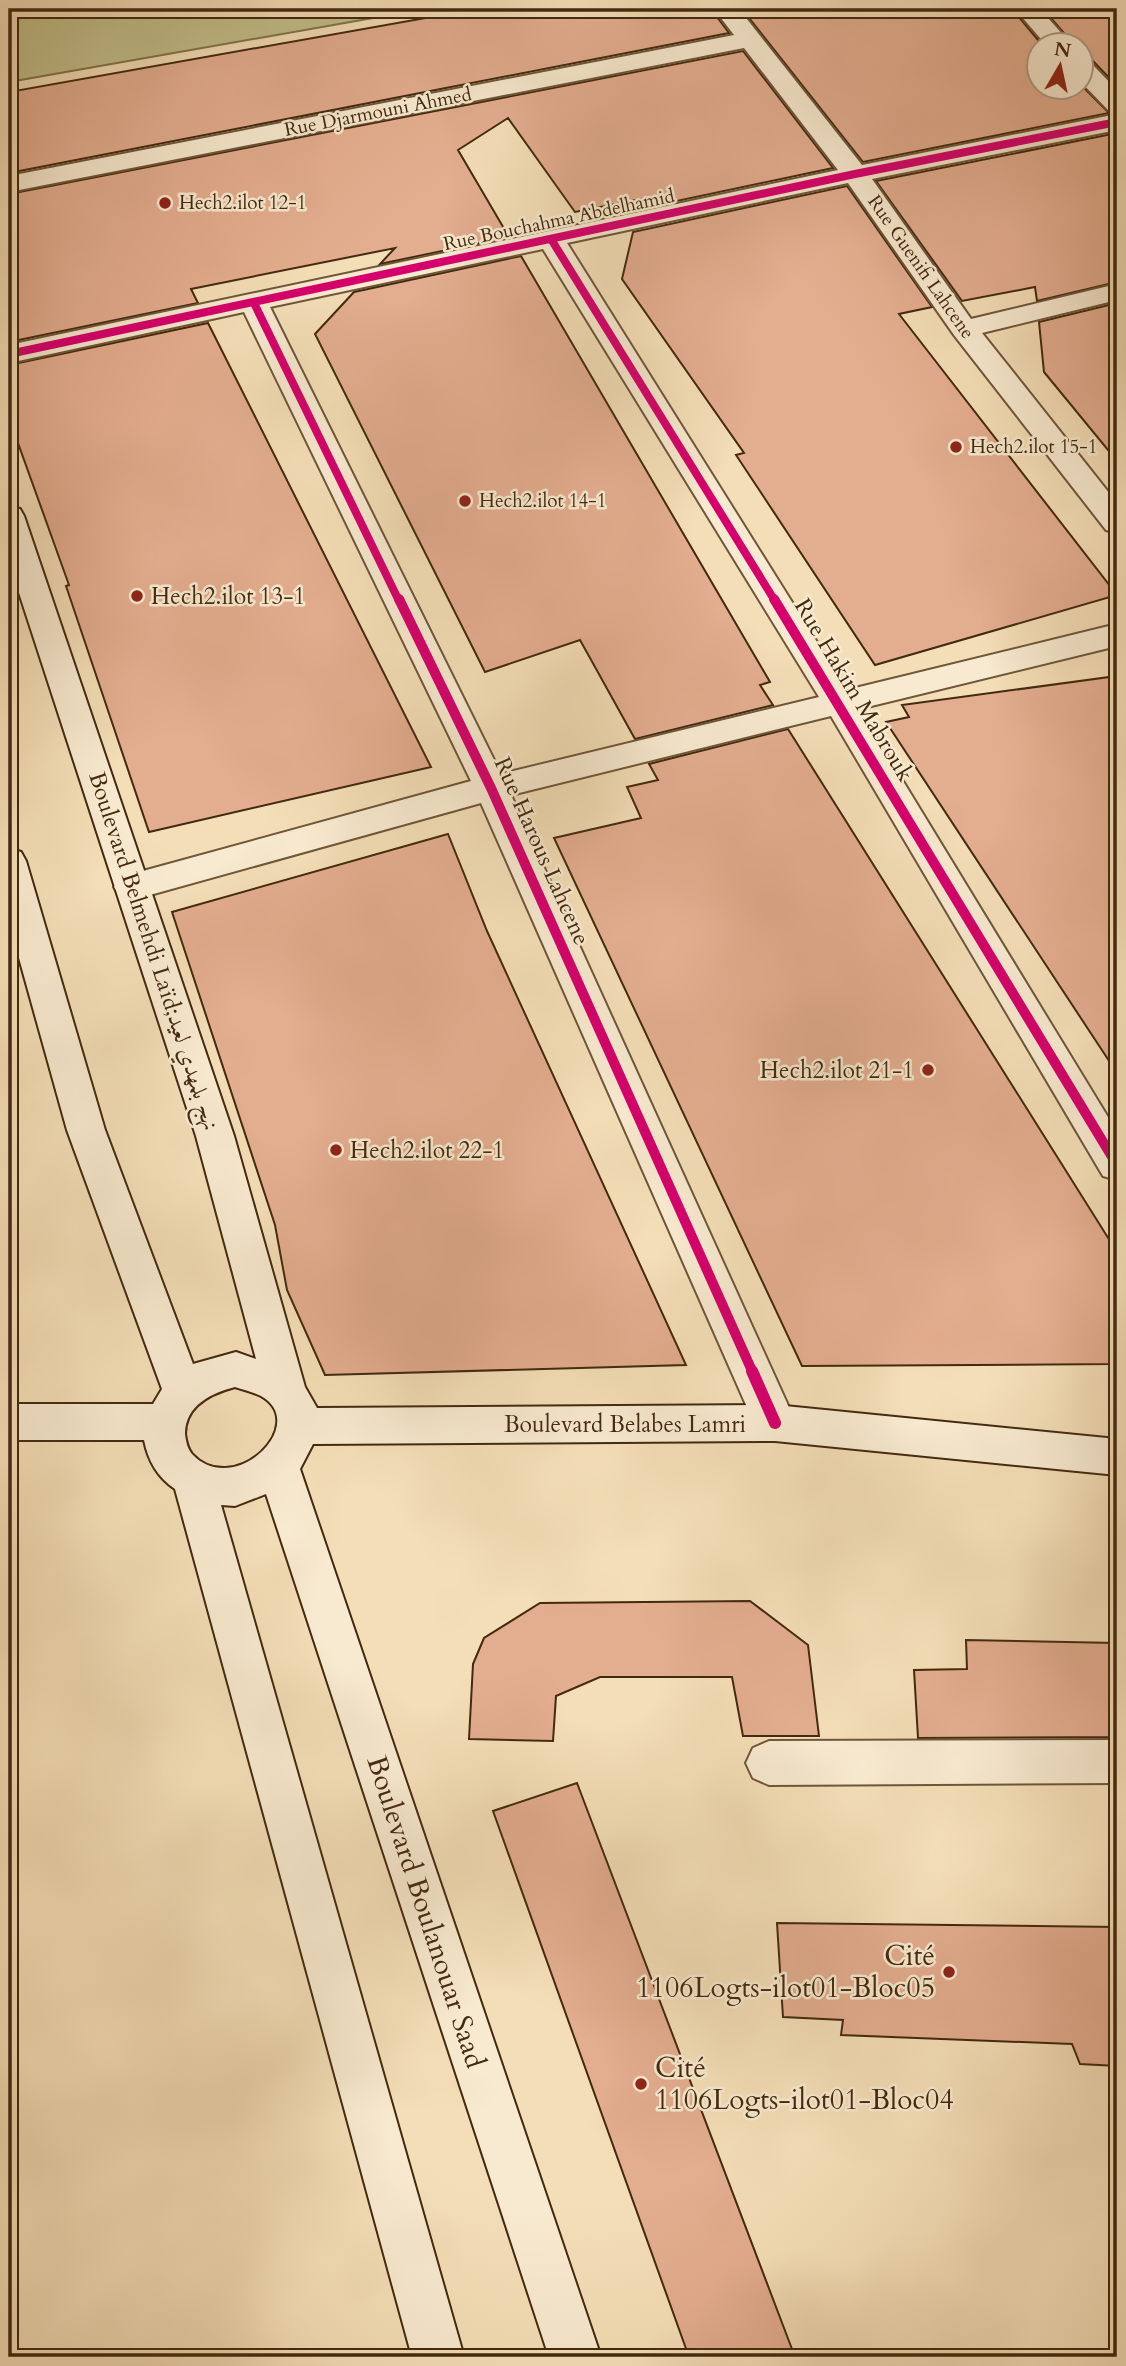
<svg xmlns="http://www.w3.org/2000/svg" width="1126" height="2366" font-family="Cardo,Amiri,serif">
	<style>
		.green { fill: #c2bf8a; stroke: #82744c; stroke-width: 2 }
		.building { fill: #e3ad8f; stroke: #43290f; stroke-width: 2 }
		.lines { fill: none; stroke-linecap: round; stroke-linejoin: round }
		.street-casing { stroke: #6f5639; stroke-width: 4 }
		.secondary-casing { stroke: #43290f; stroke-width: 4 }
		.street { fill: #f8ead0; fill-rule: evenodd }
		.secondary { fill: #f8ead0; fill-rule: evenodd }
		.cycleway-far2-casing { stroke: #f8ead0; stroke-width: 11 }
		.cycleway-far1-casing { stroke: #f8ead0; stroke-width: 14 }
		.cycleway-casing { stroke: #f8ead0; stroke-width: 17 }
		.cycleway-far2 { stroke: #d6006c; stroke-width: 8 }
		.cycleway-far1 { stroke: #d6006c; stroke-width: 10 }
		.cycleway { stroke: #d6006c; stroke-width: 12 }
		.poi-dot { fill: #8f2418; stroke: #f8ead0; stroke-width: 2.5 }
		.labels { text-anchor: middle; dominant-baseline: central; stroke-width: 5; stroke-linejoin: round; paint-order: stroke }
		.far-street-label { font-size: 19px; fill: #43290f; stroke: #f8ead0 }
		.far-poi-label { font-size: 19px; fill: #43290f; stroke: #f8ead0; text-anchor: start }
		.poi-label { font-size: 23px; fill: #43290f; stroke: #f8ead0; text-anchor: start }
		.street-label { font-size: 23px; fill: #43290f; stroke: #f8ead0 }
		.near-street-label { font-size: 28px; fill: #43290f; stroke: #f8ead0 }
		.near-poi-label { font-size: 28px; fill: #43290f; stroke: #f8ead0; text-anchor: end }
	</style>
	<rect width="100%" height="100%" fill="#f4deb7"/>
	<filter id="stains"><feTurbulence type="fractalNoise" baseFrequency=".00286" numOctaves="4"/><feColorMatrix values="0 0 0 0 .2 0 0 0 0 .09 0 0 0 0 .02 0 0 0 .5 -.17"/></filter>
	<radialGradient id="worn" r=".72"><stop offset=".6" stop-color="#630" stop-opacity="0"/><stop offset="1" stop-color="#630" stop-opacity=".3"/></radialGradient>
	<path class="green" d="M9 9H424L9 82Z"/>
	<path class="building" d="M476 9H711L729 33 9 173V92Z
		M742 9H1012L1043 46H1039V88L1081 85 1109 113 863 162Z
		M1043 9H1117V86L1091 59 1081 56V46H1075Z
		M743 51 833 168 639 209 641 199 575 212 508 118 458 150 509 237 380 264 395 248 191 289 198 303 9 342V194Z
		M1117 133V282L1037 301 1035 287 962 301 876 181Z
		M847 186 932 307 899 314 1117 595 875 665 736 455 744 453 622 279 633 232Z
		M521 256 770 682 760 685 773 705 635 739 580 640 485 672 315 334 354 292Z
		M1117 303V461L1044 372 1039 322Z
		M208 323 431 767 149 832 66 586 69 585 9 418V365Z
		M1117 676V1073L886 722 909 717 902 705Z
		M788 729 1117 1252V1364L802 1366 554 838 641 818 627 787 658 780 649 764Z
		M448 834 487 931 686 1365 325 1375 287 1290 275 1225 172 912Z
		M750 1601 808 1645 819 1736H743L732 1677H600L556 1696 553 1741 469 1739 473 1664 484 1638 540 1603Z
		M966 1640 1117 1643V1737L918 1738 914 1670 967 1669Z
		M577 1783 795 2357H689L493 1811Z
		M777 1923 1117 1927V2066L1080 2064 1072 2044 841 2035 843 2020 783 2017Z"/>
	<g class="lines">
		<defs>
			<path id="street" d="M714 9H739L862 165 1117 114V130L872 179 971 319 1117 284V300L982 333 1117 503V533L1106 530 954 335 848 183 567 243 847 690 1117 624V646L859 709 1117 1132V1180L1103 1176 831 716 511 795 796 1423 790 1436 775 1441 760 1436 754 1423 481 803 132 900 120 896 114 887 120 878 132 874 471 781 244 312 9 363V345L838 170 744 48 9 192V176L734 35ZM543 249 819 697 501 774 270 307Z
				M1015 9H1040L1073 46H1047Z
				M1080 59 1089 61 1117 90V113L1108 110 1080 81Z
				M1117 1740V1783L769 1785 753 1778 746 1763 753 1748 769 1741Z"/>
			<path id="secondary" d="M9 506 20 509 24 516 234 1136 305 1387 317 1408 775 1405 1117 1439V1475L775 1441 313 1444 300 1469 601 2357H549L266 1494 235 1506 221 1505 464 2357H412L175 1489C157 1477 148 1460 144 1440H9V1404H153L162 1389 67 1130 9 922V848L21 852 26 861 105 1130 193 1364 236 1352 256 1359 196 1136 9 562ZM235 1387C244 1390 253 1392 261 1396 311 1424 234 1499 192 1454 187 1448 186 1441 185 1434 185 1405 212 1393 235 1387Z"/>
		</defs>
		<use href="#street" class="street-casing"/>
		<use href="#secondary" class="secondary-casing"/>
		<use href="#street" class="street"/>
		<use href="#secondary" class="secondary"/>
		<defs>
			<path id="cycleway-far2" d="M551 239 775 601
				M254 303 399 601
				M9 354 855 174 1117 122"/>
			<path id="cycleway-far1" d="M399 599 491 788 753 1373
				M774 599 1117 1165"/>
			<path id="cycleway" d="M752 1371 775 1423"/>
		</defs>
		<use href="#cycleway-far2" class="cycleway-far2-casing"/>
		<use href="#cycleway-far1" class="cycleway-far1-casing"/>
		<use href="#cycleway" class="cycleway-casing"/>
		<use href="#cycleway-far2" class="cycleway-far2"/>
		<use href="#cycleway-far1" class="cycleway-far1"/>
		<use href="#cycleway" class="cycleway"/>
	</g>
	<g class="poi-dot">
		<circle cx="165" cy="203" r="7"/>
		<circle cx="956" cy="447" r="7"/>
		<circle cx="465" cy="501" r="7"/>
		<circle cx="137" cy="596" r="7"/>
		<circle cx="928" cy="1070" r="7"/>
		<circle cx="336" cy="1150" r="7"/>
		<circle cx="949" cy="1972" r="7"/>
		<circle cx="641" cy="2084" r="7"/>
	</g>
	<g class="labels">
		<g class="far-street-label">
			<text transform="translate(378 112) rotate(-11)">Rue Djarmouni Ahmed</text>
			<text transform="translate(559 220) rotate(-12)">Rue Bouchahma Abdelhamid</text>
			<text transform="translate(921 267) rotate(55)">Rue Guenifi Lahcene</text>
		</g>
		<g class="far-poi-label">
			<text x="179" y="203">Hech2.ilot 12-1</text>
			<text x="970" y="447">Hech2.ilot 15-1</text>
			<text x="479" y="501">Hech2.ilot 14-1</text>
		</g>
		<g class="poi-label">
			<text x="151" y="596">Hech2.ilot 13-1</text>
			<text x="914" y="1070" text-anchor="end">Hech2.ilot 21-1</text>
			<text x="350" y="1150">Hech2.ilot 22-1</text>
		</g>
		<g class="street-label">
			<text transform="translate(854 690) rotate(59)">Rue Hakim Mabrouk</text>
			<text transform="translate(542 851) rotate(66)">Rue Harous Lahcene</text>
			<text transform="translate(154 951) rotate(72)">Boulevard Belmehdi Laïd;نهج بلمهدي لعيد</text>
			<text x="625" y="1424">Boulevard Belabes Lamri</text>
		</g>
		<g class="near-street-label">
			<text transform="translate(426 1912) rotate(72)">Boulevard Boulanouar Saad</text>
		</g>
		<g class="near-poi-label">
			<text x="935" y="1956">Cité<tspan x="935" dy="32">1106Logts-ilot01-Bloc05</tspan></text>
			<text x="655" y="2068" text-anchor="start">Cité<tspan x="655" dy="32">1106Logts-ilot01-Bloc04</tspan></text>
		</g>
	</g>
	<rect width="1126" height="2366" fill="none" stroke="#f4deb7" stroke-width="35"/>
	<rect x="10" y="10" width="1105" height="2345" fill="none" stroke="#43290f" stroke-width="3.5"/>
	<rect x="18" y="18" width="1091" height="2331" fill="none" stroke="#43290f" stroke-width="2"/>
	<g transform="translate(1060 66) rotate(9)"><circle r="33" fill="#f8ead0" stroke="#b09d83" stroke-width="2"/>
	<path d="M0-5L12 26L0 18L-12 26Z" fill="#8f2418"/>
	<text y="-10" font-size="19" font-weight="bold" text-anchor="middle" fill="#43290f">N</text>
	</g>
	<rect width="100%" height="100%" filter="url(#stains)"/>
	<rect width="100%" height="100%" fill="url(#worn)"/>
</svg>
